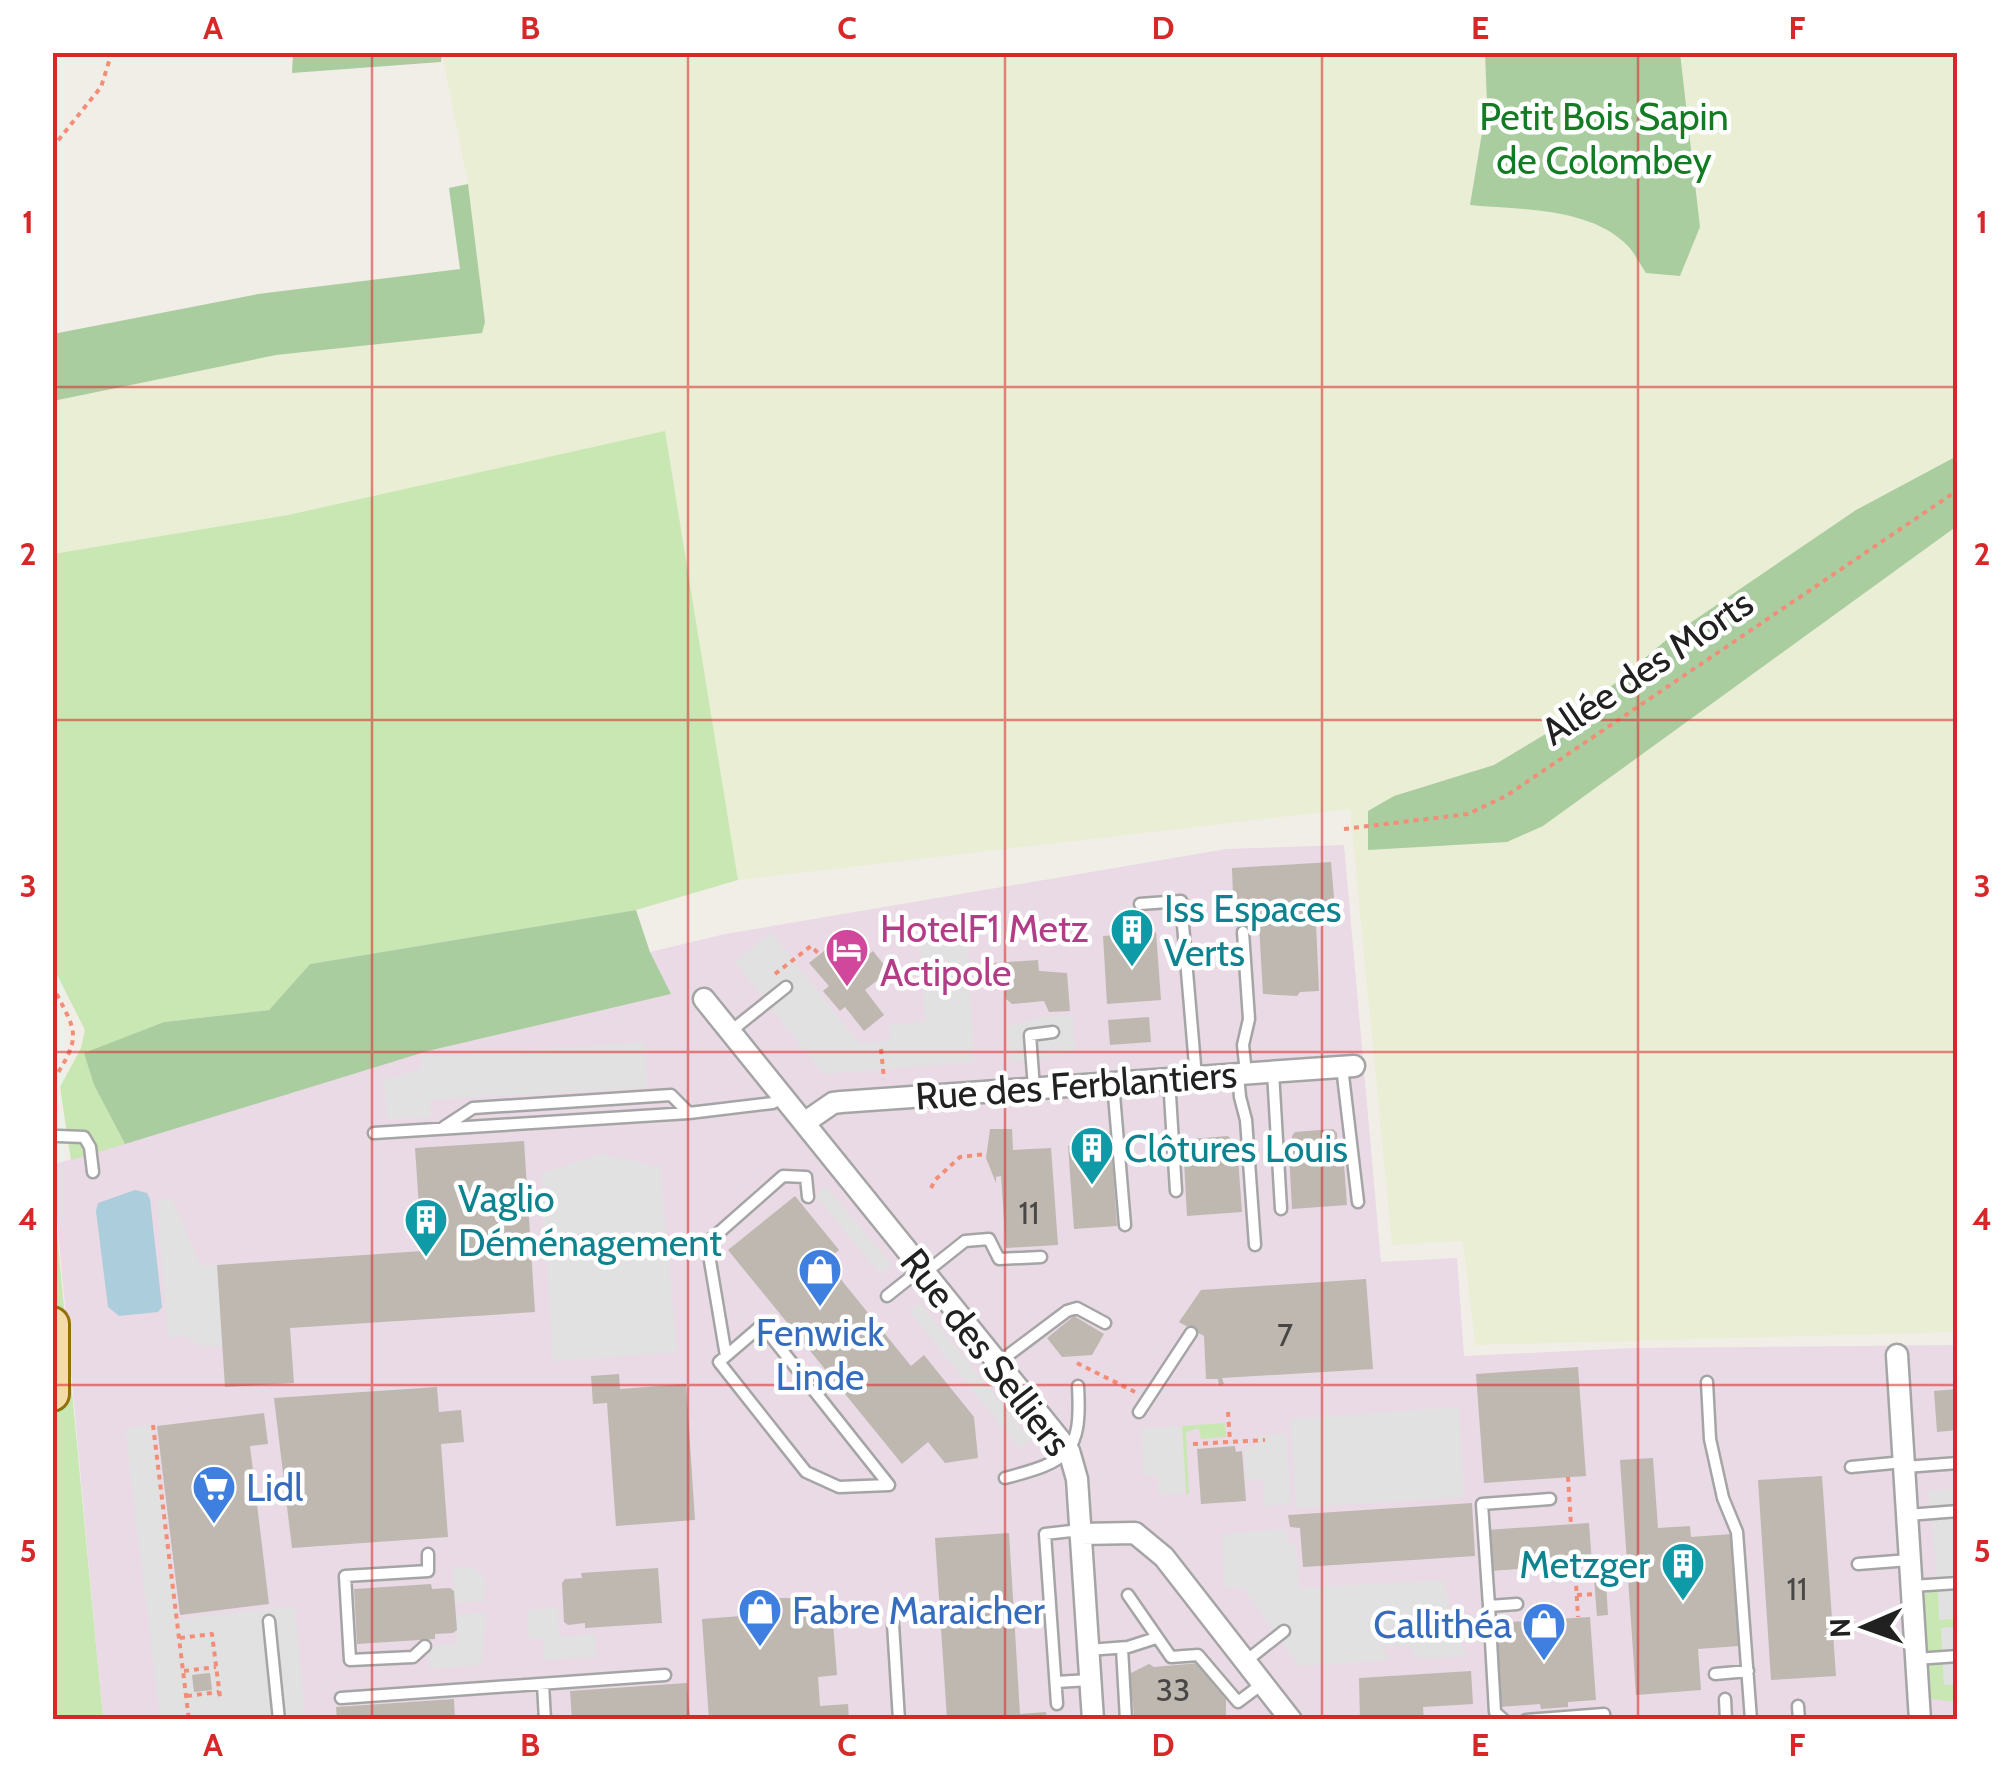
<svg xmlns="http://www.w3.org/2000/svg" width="2010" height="1772" font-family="Cabin,sans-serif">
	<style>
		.industrial { fill: #e9dae5 }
		.farmland { fill: #eaeed5 }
		.grass { fill: #c8e7b2 }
		.forest { fill: #aacda0 }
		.parking { fill: #e1e1e1 }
		.water { fill: #accddb }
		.building { fill: #beb8b1 }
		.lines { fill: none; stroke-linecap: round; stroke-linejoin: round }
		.service-casing { stroke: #a5a5a5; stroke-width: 15 }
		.minor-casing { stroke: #a5a5a5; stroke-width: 25 }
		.primary-casing { stroke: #94700a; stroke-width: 38 }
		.path { stroke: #f28d78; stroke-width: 4; stroke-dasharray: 5 5; stroke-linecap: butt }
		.service { stroke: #fff; stroke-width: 10 }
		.minor { stroke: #fff; stroke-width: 20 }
		.primary { stroke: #f6daa7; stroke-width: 32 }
		.grid { fill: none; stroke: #d62828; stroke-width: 2.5; stroke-opacity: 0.55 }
		.labels { text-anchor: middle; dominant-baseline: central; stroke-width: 9; stroke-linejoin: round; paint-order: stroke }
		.number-label { font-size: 32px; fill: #484745 }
		.park-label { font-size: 38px; fill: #137b23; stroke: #fff }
		.street-label { font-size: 38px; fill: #212121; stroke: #fff }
		.culture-label { font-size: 38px; fill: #0d838f; stroke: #fff; text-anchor: start }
		.hotel-label { font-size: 38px; fill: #b23c85; stroke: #fff; text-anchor: start }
		.shop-label { font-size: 38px; fill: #366cbe; stroke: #fff; text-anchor: start }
		.neatline { fill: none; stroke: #d62828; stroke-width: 4 }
		.grid-label { font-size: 32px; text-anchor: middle; font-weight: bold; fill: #d62828 }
	</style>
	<rect width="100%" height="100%" fill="#f1eee8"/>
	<path class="industrial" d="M1344 845 1381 1262 1457 1258 1464 1356 1633 1348 1957 1345V1719H103L52 1165 428 1051 670 994 650 952 725 934 1226 849Z"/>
	<path class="farmland" d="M442 53H1957V1332L1475 1345 1463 1241 1392 1245 1350 809 738 880 665 431 288 515 53 554V401L276 355 482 332 485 322 468 184Z"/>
	<path class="grass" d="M665 431 738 880 636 910 310 964 269 1010 164 1022 85 1053 94 1085 125 1144 71 1160 60 1087 81 1048 85 1030 53 967V554L288 515Z
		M53 1191 103 1719H53Z
		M1225 1423 1226 1437 1201 1439 1199 1428 1186 1432 1189 1494H1186L1182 1426Z
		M1932 1590 1938 1592 1940 1620 1957 1618V1627L1941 1628 1942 1650 1928 1651 1924 1595Z
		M1943 1664 1944 1684H1957V1702L1931 1699 1928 1665Z"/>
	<path class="forest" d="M293 53V52L442 53 441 62 292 73Z
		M1485 53H1680L1700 227 1680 276 1646 273C1640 264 1635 254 1628 246 1590 207 1520 210 1470 205L1487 103Z
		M468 184 485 322 482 333 276 355 53 401V334L258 294 460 269 449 188Z
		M1957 456V526L1543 826 1507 842 1368 850V811L1394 796 1494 765 1577 715 1671 636 1856 510Z
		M636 910 650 952 671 994 428 1051 125 1144 94 1085 84 1053 164 1022 269 1010 310 964Z"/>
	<path class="parking" d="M966 923 974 1062 823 1074 735 962 771 932 859 1043 890 1041 889 1025 925 1021 919 927Z
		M1073 1016 1074 1053 1053 1055 1051 1042 1050 1058 1010 1061 1008 1026 1042 1017Z
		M645 1042 647 1088 430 1100 431 1117 387 1119 384 1079 420 1070V1057Z
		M601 1154 660 1167 677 1352 553 1361 541 1174Z
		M826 1186 892 1265 880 1274 815 1195Z
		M172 1199 200 1265H217L223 1346 204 1347 183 1336 168 1337 157 1200Z
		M920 1303 1031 1440 1020 1449 909 1311Z
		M1459 1407 1464 1497 1296 1508 1290 1419Z
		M153 1425 178 1619 295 1606 305 1719H160L125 1429Z
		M1182 1426 1186 1493 1158 1494 1157 1475H1143L1141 1428Z
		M1287 1434 1291 1504 1264 1506 1263 1479 1246 1480 1244 1447 1257 1446V1436Z
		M1957 1488V1618L1939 1620 1938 1592 1951 1590V1577H1937L1928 1491Z
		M1287 1529 1288 1544H1296L1299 1588 1443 1580 1458 1640 1468 1656 1417 1659 1408 1645 1382 1646 1390 1660 1299 1666 1243 1588H1227L1224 1585 1222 1534Z
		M452 1567 473 1568 480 1572 487 1586 483 1587 484 1601 455 1603Z
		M557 1607 559 1637 594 1634 596 1657 544 1660 543 1638 529 1639 527 1610Z
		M486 1612 481 1665 429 1669 427 1646 457 1644 456 1615Z
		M1957 1627V1684L1944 1685 1941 1628Z"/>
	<path class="water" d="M135 1190 147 1193 150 1199 162 1307 158 1312 119 1316 108 1307 96 1211 98 1203Z"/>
	<path class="building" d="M1331 862 1336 921 1316 923 1319 991 1300 992 1297 996 1263 994 1259 925H1234L1232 868Z
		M1156 932 1161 1000 1107 1004 1103 936Z
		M829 947 848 970 873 951 889 971 865 990 884 1015 864 1031 845 1007 840 1011 823 991 829 986 809 963Z
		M1038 960 1039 971 1067 973 1070 1011 1049 1012 1044 1001 1012 1004 1006 999 1004 979 995 974 994 963Z
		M1149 1017 1151 1042 1110 1045 1108 1020Z
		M990 1129H1012L1013 1150 1051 1148 1058 1245 1006 1248 1001 1176 996 1177V1183L986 1158Z
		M1333 1129 1337 1133 1338 1151H1343L1347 1205 1292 1209 1289 1154H1293L1292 1136 1295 1132Z
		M1228 1136 1232 1140 1233 1158H1238L1242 1212 1187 1216 1184 1162 1188 1161 1187 1143 1190 1139Z
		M524 1141 535 1312 290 1328 294 1383 225 1387 217 1265 422 1251 415 1148Z
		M1111 1143 1117 1226 1074 1229 1068 1146Z
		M795 1196 839 1250 826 1261 911 1366 924 1355 974 1417 978 1458 945 1463 928 1442 902 1464 728 1250Z
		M1366 1279 1373 1369 1222 1378 1224 1384 1219 1386 1218 1379H1206L1204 1336 1179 1322 1201 1290Z
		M1074 1316 1104 1334 1092 1355 1062 1357 1047 1338Z
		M1578 1367 1586 1476 1484 1483 1476 1374Z
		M619 1374 620 1389 686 1384 695 1520 616 1526 607 1403 593 1404 591 1376Z
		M437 1387 439 1412 461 1410 464 1442 441 1444 448 1537 292 1548 274 1398Z
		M1958 1389V1430L1937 1432 1934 1391Z
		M264 1413 268 1444 250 1446 269 1604 180 1615 157 1426Z
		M1235 1446 1236 1452 1242 1451 1246 1501 1201 1504 1197 1449Z
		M1653 1458 1658 1528 1690 1526 1691 1537 1732 1534 1739 1646 1698 1649 1701 1690 1636 1695 1620 1460Z
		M1822 1476 1836 1676 1771 1680 1758 1480Z
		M1472 1503 1475 1556 1303 1567 1300 1528 1290 1527 1288 1515Z
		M1589 1523 1592 1564 1490 1571 1487 1530Z
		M1009 1533 1020 1714 1046 1712 1047 1720 947 1719 935 1538Z
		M1593 1566H1605L1608 1615 1597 1616Z
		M658 1568 662 1623 585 1628V1623L568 1625 564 1622 562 1583 565 1579 582 1578 581 1573Z
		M431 1584 432 1589 450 1588 454 1591 457 1630 453 1633 435 1634V1639L357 1644 354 1589Z
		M778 1598H791L792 1612 832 1610 837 1675 818 1677 820 1706 848 1704 849 1720H709L702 1619 780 1613Z
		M1590 1617 1596 1700 1568 1702V1707L1541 1709 1540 1704 1499 1707 1493 1623Z
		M1199 1663 1226 1698V1720H1134L1133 1703 1128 1700 1127 1680 1131 1673 1149 1664 1154 1667Z
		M1471 1671 1473 1704 1423 1707 1424 1720H1360L1359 1678Z
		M210 1673 212 1690 194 1692 192 1675Z
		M687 1683 690 1720H572L570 1691Z
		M454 1699 455 1720H337L336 1707Z"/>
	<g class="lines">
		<defs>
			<path id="service" d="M1140 904 1181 901 1196 1077
				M1243 932 1249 1019 1243 1045 1246 1073
				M731 1031 786 987
				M1342 1067 1358 1202
				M1273 1072 1281 1209
				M1238 1074 1240 1097 1246 1120 1255 1245
				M1169 1079 1176 1191
				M1113 1083 1125 1225
				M1034 1088 1030 1035 1053 1032
				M444 1127 473 1108 671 1095 689 1113
				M374 1133 689 1113 773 1103 783 1096
				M58 1136 84 1137 90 1147 93 1172
				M926 1272 965 1241 989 1239 999 1259 1041 1257
				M887 1296 921 1269
				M762 1325 889 1485 839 1487 806 1472 719 1362Z
				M726 1356 707 1243 783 1176 806 1177 808 1197
				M999 1362 1067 1311 1077 1308 1105 1323
				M1707 1382 1710 1439 1723 1498 1737 1532 1751 1720
				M1139 1412 1191 1333
				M1851 1467 1904 1462
				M1905 1467 1958 1463
				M1005 1478C1069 1461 1082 1454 1078 1386
				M1908 1515 1958 1511
				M1858 1564 1909 1560
				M1912 1586 1958 1583
				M1128 1595 1171 1657 1198 1655 1238 1702 1262 1684
				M1489 1606 1482 1504 1550 1499
				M269 1621 279 1720
				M893 1624 899 1720
				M425 1646 413 1657 350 1660 345 1576 428 1571V1554
				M1122 1648 1126 1720
				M1088 1650 1128 1647 1156 1638
				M1916 1659 1958 1656
				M1246 1661 1284 1631
				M1715 1674 1748 1671
				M1056 1682 1090 1680
				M543 1684 545 1720
				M341 1698 665 1675
				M1725 1699 1726 1720
				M1057 1704 1045 1534 1080 1530
				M1798 1706 1799 1720
				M1504 1720 1495 1712 1489 1606 1517 1604
				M1526 1720 1604 1714 1605 1720"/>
			<path id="minor" d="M704 999 1069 1451 1077 1479 1093 1720
				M804 1123 833 1103 841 1102 1354 1066
				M1897 1355 1920 1720
				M1080 1534 1135 1533 1164 1557 1291 1720"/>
			<path id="primary" d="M52 1324V1394"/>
		</defs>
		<use href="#service" class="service-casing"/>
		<use href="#minor" class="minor-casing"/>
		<use href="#primary" class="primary-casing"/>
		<path class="path" d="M52 148 101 87 112 52
			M1344 829 1468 814 1506 796 1958 490
			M775 974 811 946 818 953
			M52 985C77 1034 83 1034 52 1082
			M881 1049 884 1079
			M931 1188 935 1180 960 1157 986 1154
			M1077 1363 1135 1392
			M1228 1412 1230 1442
			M153 1425 189 1720
			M1193 1444 1265 1440
			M1568 1477 1571 1525
			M1575 1566 1578 1617
			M1577 1595 1595 1594
			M180 1638 212 1634 220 1697
			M184 1671 216 1667
			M187 1696 219 1692"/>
		<use href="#service" class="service"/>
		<use href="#minor" class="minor"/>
		<use href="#primary" class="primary"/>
	</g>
	<path class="grid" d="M372 52V1720M688 52V1720M1005 52V1720M1322 52V1720M1638 52V1720M52 387H1958M52 720H1958M52 1052H1958M52 1385H1958"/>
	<defs>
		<symbol id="building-pin" viewBox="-11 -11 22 30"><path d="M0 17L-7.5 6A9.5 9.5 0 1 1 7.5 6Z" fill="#0f9aa8" stroke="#fff"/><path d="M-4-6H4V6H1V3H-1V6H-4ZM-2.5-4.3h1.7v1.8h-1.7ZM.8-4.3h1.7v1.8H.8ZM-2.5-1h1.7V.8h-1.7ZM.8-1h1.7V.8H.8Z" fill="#fff"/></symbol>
		<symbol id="hotel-pin" viewBox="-11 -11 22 30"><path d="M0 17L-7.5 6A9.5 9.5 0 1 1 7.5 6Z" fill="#d1479c" stroke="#fff"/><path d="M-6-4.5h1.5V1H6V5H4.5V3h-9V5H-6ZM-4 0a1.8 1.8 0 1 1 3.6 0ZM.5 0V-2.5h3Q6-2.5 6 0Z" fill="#fff"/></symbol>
		<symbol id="shop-pin" viewBox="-11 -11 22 30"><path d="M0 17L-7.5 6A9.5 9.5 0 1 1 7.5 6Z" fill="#3f7fe0" stroke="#fff"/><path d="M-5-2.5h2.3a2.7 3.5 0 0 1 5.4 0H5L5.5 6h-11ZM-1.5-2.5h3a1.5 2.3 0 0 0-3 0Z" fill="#fff"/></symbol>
		<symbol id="supermarket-pin" viewBox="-11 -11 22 30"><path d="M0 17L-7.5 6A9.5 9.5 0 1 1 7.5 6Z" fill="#3f7fe0" stroke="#fff"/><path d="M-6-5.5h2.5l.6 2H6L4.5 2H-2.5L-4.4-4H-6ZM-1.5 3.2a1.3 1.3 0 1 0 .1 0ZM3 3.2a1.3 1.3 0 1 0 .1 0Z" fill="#fff"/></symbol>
	</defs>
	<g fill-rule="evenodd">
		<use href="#building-pin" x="1107" y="905" width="50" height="68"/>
		<use href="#hotel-pin" x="822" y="925" width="50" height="68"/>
		<use href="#building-pin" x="1067" y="1123" width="50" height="68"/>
		<use href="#building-pin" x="401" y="1195" width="50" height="68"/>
		<use href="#shop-pin" x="795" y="1245" width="50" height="68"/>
		<use href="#supermarket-pin" x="189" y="1462" width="50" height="68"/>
		<use href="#building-pin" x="1658" y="1539" width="50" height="68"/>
		<use href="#shop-pin" x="735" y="1585" width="50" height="68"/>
		<use href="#shop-pin" x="1519" y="1599" width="50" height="68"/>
	</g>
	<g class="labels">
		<g class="number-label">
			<text x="1029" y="1212">11</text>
			<text x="1285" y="1334">7</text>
			<text x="1797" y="1588">11</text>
			<text x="1173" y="1689">33</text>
		</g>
		<g class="park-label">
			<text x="1604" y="116">Petit Bois Sapin<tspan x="1604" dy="44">de Colombey</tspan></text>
		</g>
		<g class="street-label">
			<text transform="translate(1647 667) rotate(-34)">Allée des Morts</text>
			<text transform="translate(1076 1085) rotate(-4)">Rue des Ferblantiers</text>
			<text transform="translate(986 1352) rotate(52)">Rue des Selliers</text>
		</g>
		<g class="culture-label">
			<text x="1164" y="908">Iss Espaces<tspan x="1164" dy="44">Verts</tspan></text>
			<text x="1124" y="1148">Clôtures Louis</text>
			<text x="458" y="1198">Vaglio<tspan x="458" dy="44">Déménagement</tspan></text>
			<text x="1650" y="1564" text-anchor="end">Metzger</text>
		</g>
		<g class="hotel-label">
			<text x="880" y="928">HotelF1 Metz<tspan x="880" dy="44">Actipole</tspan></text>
		</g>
		<g class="shop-label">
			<text x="820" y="1332" text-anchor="middle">Fenwick<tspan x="820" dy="44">Linde</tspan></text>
			<text x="246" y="1487">Lidl</text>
			<text x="792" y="1610">Fabre Maraicher</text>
			<text x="1512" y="1624" text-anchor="end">Callithéa</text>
		</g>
	</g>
	<rect width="2010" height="1772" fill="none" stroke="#ffffff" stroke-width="110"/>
	<g transform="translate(1865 1627) rotate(268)" stroke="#ffffff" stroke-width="8" paint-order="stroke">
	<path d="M0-8L18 38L0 25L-18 38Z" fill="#212121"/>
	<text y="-15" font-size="28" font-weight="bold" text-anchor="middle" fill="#212121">N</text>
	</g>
	<rect x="55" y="55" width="1900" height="1662" class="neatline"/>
	<g class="grid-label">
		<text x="213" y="39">A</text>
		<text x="530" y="39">B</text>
		<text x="847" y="39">C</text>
		<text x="1163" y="39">D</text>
		<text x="1480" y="39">E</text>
		<text x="1797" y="39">F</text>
		<text x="28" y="233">1</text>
		<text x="1982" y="233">1</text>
		<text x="28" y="565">2</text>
		<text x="1982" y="565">2</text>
		<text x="28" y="897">3</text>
		<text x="1982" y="897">3</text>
		<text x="28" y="1230">4</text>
		<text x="1982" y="1230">4</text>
		<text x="28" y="1562">5</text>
		<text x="1982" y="1562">5</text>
		<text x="213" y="1756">A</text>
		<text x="530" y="1756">B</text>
		<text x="847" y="1756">C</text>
		<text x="1163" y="1756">D</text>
		<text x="1480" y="1756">E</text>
		<text x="1797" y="1756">F</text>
	</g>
</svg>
